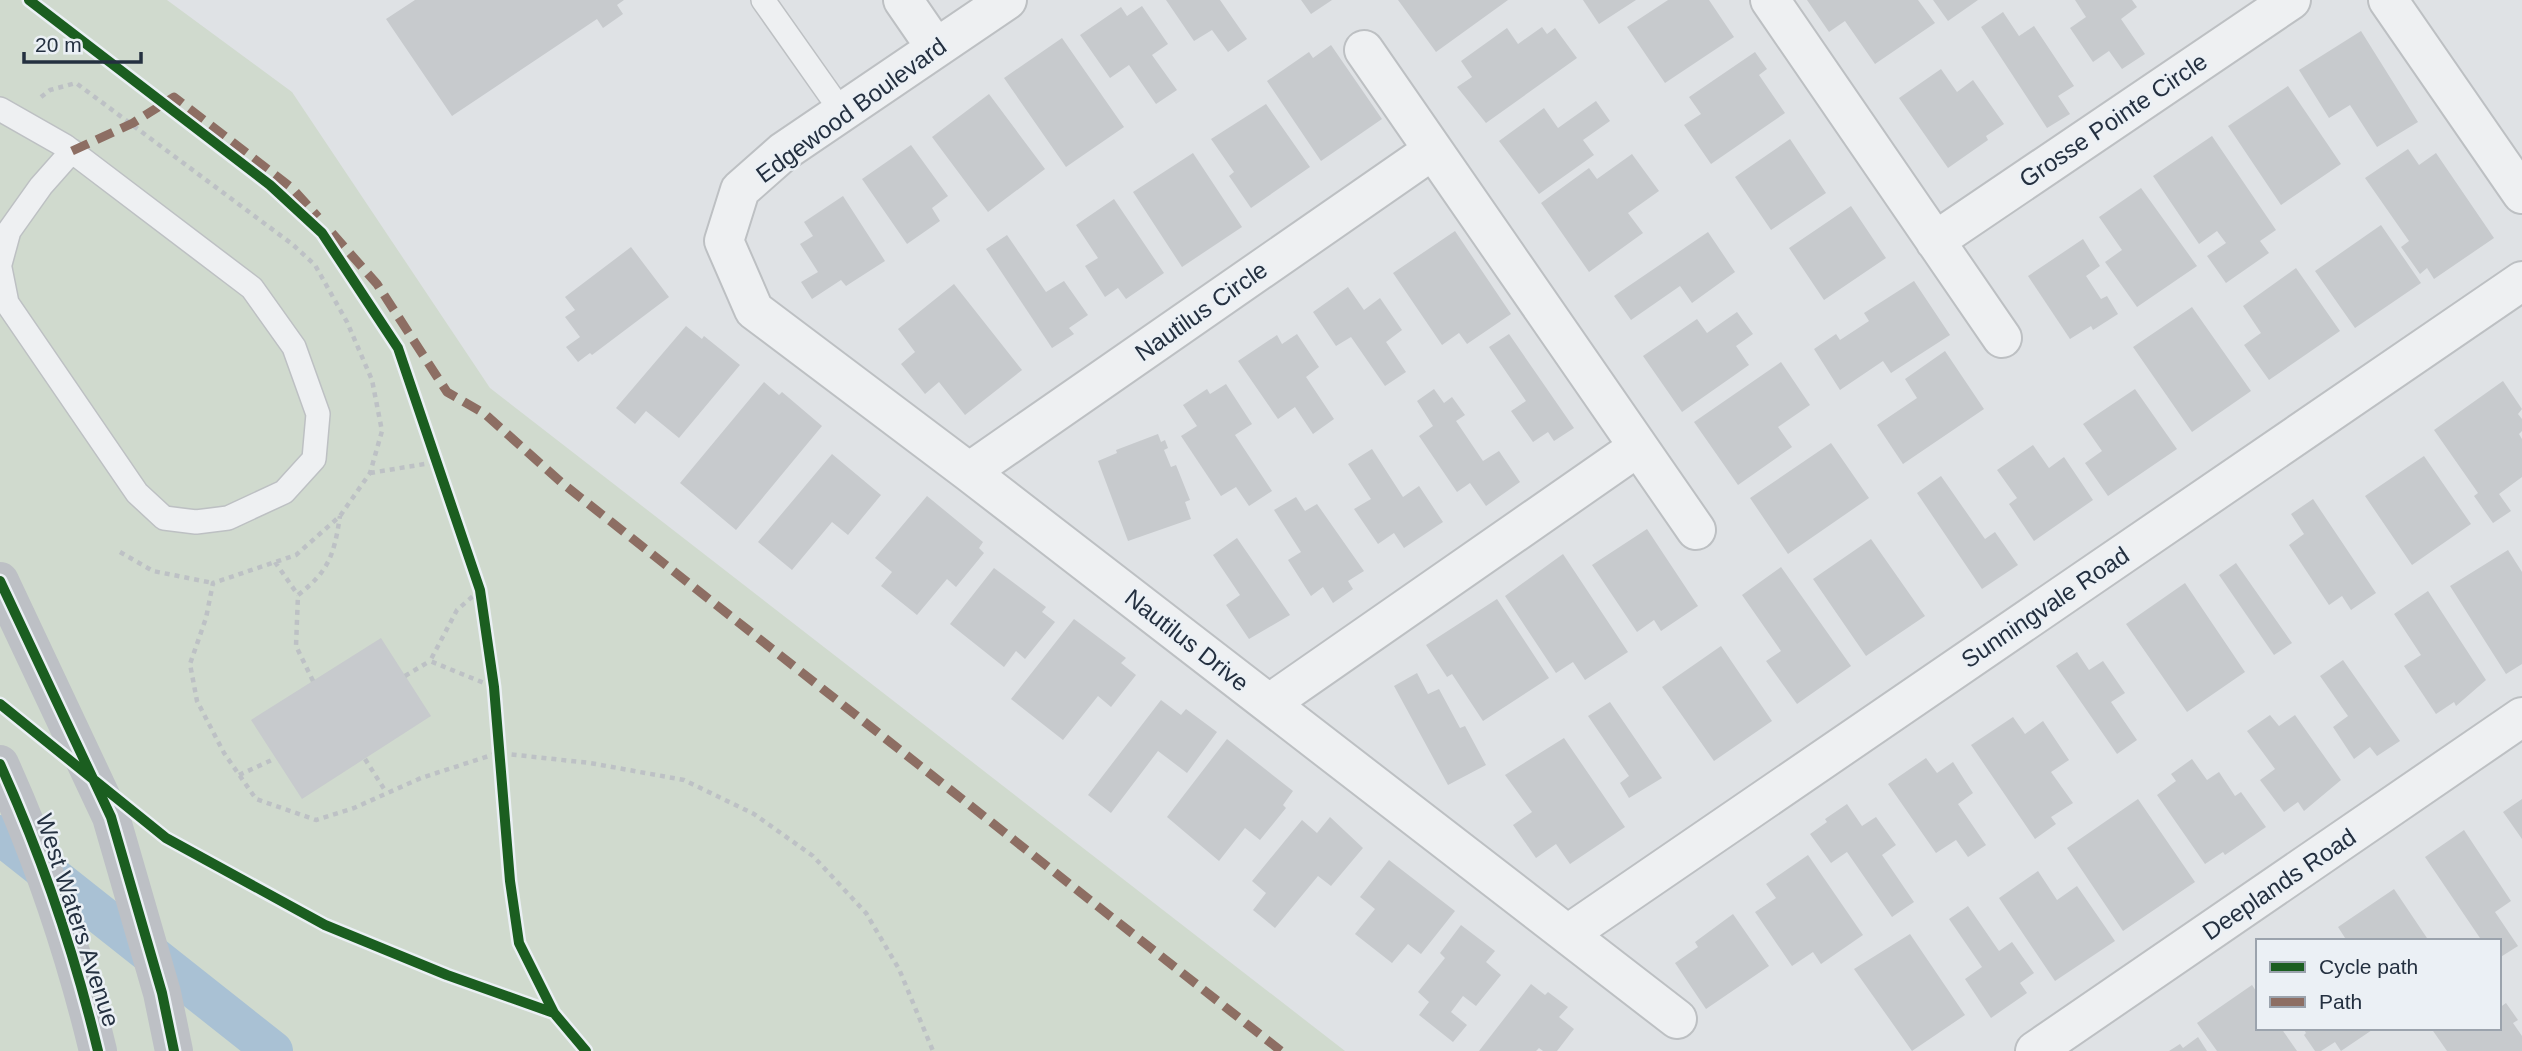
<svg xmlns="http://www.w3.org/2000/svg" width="2522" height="1051" font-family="Helvetica,sans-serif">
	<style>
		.green { fill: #d0dace }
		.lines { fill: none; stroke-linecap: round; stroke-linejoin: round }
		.canal { stroke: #a9c1d4; stroke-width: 40 }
		.building { fill: #c7cacd }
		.lane-casing { stroke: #bdc0c3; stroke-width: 26 }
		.street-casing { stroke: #bdc0c3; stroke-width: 42 }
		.path { stroke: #bdc1c5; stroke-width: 4.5; stroke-dasharray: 5 5; stroke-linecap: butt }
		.lane { stroke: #eef0f2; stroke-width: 23 }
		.street { stroke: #eef0f2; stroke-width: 38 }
		.secondary { stroke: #bdc0c5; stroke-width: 38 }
		.quiet { stroke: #8d6e63; stroke-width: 9; stroke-dasharray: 18 9; stroke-linecap: butt }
		.cycleway-casing { stroke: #ebf0f5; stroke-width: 15 }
		.cycleway { stroke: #1b5e20; stroke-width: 10 }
		.labels { text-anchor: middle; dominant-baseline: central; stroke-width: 5; stroke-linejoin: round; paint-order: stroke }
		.street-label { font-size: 24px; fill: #243040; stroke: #ebf0f5 }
	</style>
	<rect width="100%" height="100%" fill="#dfe2e5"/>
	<path class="green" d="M0 0H167L292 92 490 388 1345 1051H0Z"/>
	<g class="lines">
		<path class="canal" d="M0 835 273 1051"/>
	</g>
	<path class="building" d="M415 0H624L617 5 623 14 603 28 597 19 452 116 386 19Z
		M1166 0H1220L1247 39 1228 52 1212 30 1194 41Z
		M1301 0H1332L1311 14Z
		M1398 0H1508L1436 52Z
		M1583 0H1636L1599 24Z
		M1668 0H1709L1734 37 1665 83 1627 27Z
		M1807 0H1918L1935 23 1875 64 1845 21 1829 32Z
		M1933 0H1978L1948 21Z
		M2075 0H2132L2137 7 2121 19 2145 54 2122 69 2109 51 2093 62 2070 28 2086 17Z
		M1142 6 1168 44 1152 55 1177 90 1156 104 1129 65 1110 78 1080 35 1121 7 1127 16Z
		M2003 12 2019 36 2034 26 2074 86 2058 96 2070 114 2047 128 1981 27Z
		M1542 27 1547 34 1555 28 1577 58 1486 123 1457 87 1472 77 1461 61 1507 28 1518 44Z
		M2361 31 2418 122 2377 147 2350 105 2329 118 2299 70Z
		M1062 38 1124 127 1066 167 1004 78Z
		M1331 45 1382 119 1321 161 1267 81 1309 52 1313 58Z
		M1755 52 1767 69 1759 75 1785 113 1711 164 1684 125 1701 114 1689 97Z
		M1941 69 1957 92 1973 80 2004 124 1986 136 1988 140 1948 168 1899 98Z
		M2288 86 2341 164 2281 205 2228 126Z
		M989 94 1045 169 988 212 932 137Z
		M1596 101 1610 121 1583 140 1594 155 1539 194 1499 141 1544 108 1558 128Z
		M1266 104 1310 167 1251 208 1229 176 1234 172 1211 139Z
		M2212 136 2276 230 2260 241 2269 253 2226 283 2207 256 2226 243 2217 231 2199 244 2153 176Z
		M1790 139 1826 193 1771 230 1735 177Z
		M911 145 948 196 932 208 940 221 907 244 862 179Z
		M2408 149 2419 165 2436 153 2494 238 2434 279 2427 268 2420 274 2401 247 2409 241 2365 178Z
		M1193 153 1242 227 1182 267 1133 192Z
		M1632 154 1659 191 1628 213 1643 233 1589 272 1541 203 1589 168 1597 179Z
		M2141 188 2197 266 2137 307 2105 262 2122 250 2099 217Z
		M843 196 885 261 846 286 841 280 812 299 801 282 818 272 800 244 813 236 804 222Z
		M1114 199 1164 273 1126 299 1118 288 1105 297 1085 266 1098 258 1076 225Z
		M1851 206 1886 258 1824 300 1789 248Z
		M2381 225 2421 283 2355 328 2315 271Z
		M1455 231 1511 314 1467 344 1459 333 1442 345 1393 273Z
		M1708 232 1735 272 1692 303 1680 286 1631 320 1614 296Z
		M1007 235 1046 292 1064 281 1088 315 1069 328 1074 334 1052 348 986 249Z
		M2083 239 2100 266 2086 276 2101 299 2107 296 2118 314 2093 330 2091 326 2070 339 2028 276Z
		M631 247 669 297 592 355 590 353 578 362 566 347 580 337 565 317 575 310 565 297Z
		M2296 268 2340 331 2269 380 2244 345 2261 333 2243 306Z
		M1914 281 1950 335 1891 373 1883 361 1840 390 1814 349 1836 334 1840 340 1869 321 1864 313Z
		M954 284 1022 370 965 415 939 382 925 394 901 364 915 352 898 329Z
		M1348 287 1364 310 1380 298 1402 330 1386 342 1406 372 1385 386 1351 337 1336 346 1313 312Z
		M2192 307 2251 391 2192 432 2133 347Z
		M1737 312 1753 334 1736 346 1749 365 1682 412 1643 356 1697 319 1707 333Z
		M686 326 702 339 704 336 740 365 679 438 646 411 635 424 616 408Z
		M1297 334 1319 367 1306 377 1334 419 1313 434 1295 407 1278 419 1238 361 1277 335 1282 344Z
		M1509 334 1574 428 1554 441 1548 432 1533 442 1511 411 1526 401 1489 347Z
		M1945 351 1984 409 1903 464 1877 425 1917 398 1905 379Z
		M1781 362 1810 405 1778 427 1792 447 1738 485 1694 422Z
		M2503 381 2522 409 2518 414 2522 419V431L2519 434 2522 439V477L2499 494 2511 511 2493 523 2474 496 2478 493 2434 430Z
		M764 382 779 395 782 392 822 426 736 530 680 483Z
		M1226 384 1252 424 1235 435 1272 491 1249 506 1236 487 1221 496 1181 436 1197 426 1183 405 1207 389 1210 394Z
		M1434 389 1444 403 1452 397 1465 415 1456 421 1483 461 1499 451 1520 482 1486 506 1470 483 1457 492 1419 436 1433 426 1417 401Z
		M2135 389 2177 449 2108 496 2085 463 2102 451 2083 424Z
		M1158 434 1161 442 1165 440 1168 448 1164 450 1171 467 1176 465 1190 500 1185 502 1191 519 1128 541 1098 461 1117 453 1116 450Z
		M1831 443 1869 498 1788 554 1750 498Z
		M2033 445 2049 468 2064 457 2093 500 2034 541 2009 504 2017 498 1997 470Z
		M1372 449 1403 497 1419 486 1443 522 1404 548 1394 533 1378 544 1354 509 1371 499 1348 464Z
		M832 454 881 495 848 535 832 522 792 570 758 542Z
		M2424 456 2471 524 2412 565 2365 496Z
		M1941 476 1985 539 1995 532 2018 565 1982 589 1917 493Z
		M927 496 983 542 979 548 984 553 956 587 947 579 917 615 881 586 892 572 875 558Z
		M1296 497 1305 511 1317 504 1364 571 1348 581 1353 589 1333 603 1323 587 1311 596 1288 560 1301 552 1274 510Z
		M2313 499 2376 593 2351 610 2342 596 2329 605 2289 545 2304 534 2291 514Z
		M1647 529 1698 606 1661 631 1654 620 1637 632 1592 565Z
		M1237 538 1290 615 1249 639 1226 605 1240 595 1213 555Z
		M1871 539 1925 616 1866 656 1813 579Z
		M2508 550 2522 572V664L2506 674 2450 586Z
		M1563 554 1628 652 1585 680 1573 662 1556 673 1505 596Z
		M2236 563 2292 643 2274 655 2219 575Z
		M1781 567 1851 666 1797 704 1766 661 1781 651 1742 595Z
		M994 568 1046 607 1042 612 1055 622 1025 659 1016 651 1004 667 950 624Z
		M2185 583 2245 672 2187 712 2126 624Z
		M2428 591 2486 680 2456 706 2454 702 2436 714 2404 666 2421 655 2394 614Z
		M1497 599 1549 678 1483 721 1452 674 1447 677 1426 645Z
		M1074 619 1126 658 1121 663 1136 675 1111 707 1098 696 1063 740 1011 699Z
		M381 638 431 716 302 799 251 720Z
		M1721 646 1772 721 1714 761 1662 687Z
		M2077 652 2089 670 2103 661 2125 693 2111 702 2137 740 2117 754 2056 666Z
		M2343 660 2400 741 2377 756 2370 747 2354 759 2333 727 2348 716 2320 676Z
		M1417 673 1428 694 1439 689 1460 728 1465 726 1486 765 1448 785 1394 686Z
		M1161 700 1181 715 1186 709 1217 732 1187 773 1158 751 1111 813 1088 795Z
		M1610 702 1662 778 1629 798 1620 783 1629 776 1588 716Z
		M2270 715 2279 726 2295 715 2341 780 2304 811 2298 802 2284 812 2260 780 2275 769 2247 731Z
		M2013 717 2025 734 2043 721 2069 760 2051 772 2073 803 2051 817 2056 824 2035 839 1971 745Z
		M1564 738 1625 827 1570 864 1556 844 1536 858 1513 825 1532 812 1505 775Z
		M1227 739 1293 791 1283 805 1286 808 1260 840 1245 828 1219 861 1167 817Z
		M1926 758 1937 773 1953 762 1973 793 1958 804 1986 845 1968 857 1956 840 1936 853 1888 784Z
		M2192 759 2207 780 2219 772 2235 796 2241 792 2266 827 2225 855 2223 852 2205 864 2157 795 2176 781 2171 774Z
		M2138 799 2195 882 2123 931 2067 848Z
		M2522 799V839L2503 812Z
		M1847 804 1862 826 1876 817 1896 845 1882 855 1914 902 1892 917 1847 852 1831 863 1810 834 1827 822 1825 819Z
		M1330 817 1363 848 1331 886 1318 876 1275 928 1253 910 1266 893 1252 881 1302 820 1317 833Z
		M2464 830 2511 901 2495 912 2518 946 2499 958V941H2482L2425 857Z
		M1808 855 1863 935 1821 964 1813 952 1792 966 1755 912 1776 898 1766 884Z
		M1389 860 1455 911 1421 954 1408 944 1392 963 1355 934 1375 909 1360 897Z
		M2038 871 2057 900 2077 886 2115 941 2055 981 1999 898Z
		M2394 889 2429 941H2347L2338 927Z
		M1968 906 1999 951 2012 942 2034 973 2020 983 2027 993 1991 1018 1965 979 1982 967 1949 919Z
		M1733 914 1769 966 1706 1009 1675 963 1698 947 1695 942Z
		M1461 925 1495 951 1486 962 1501 975 1476 1006 1463 996 1451 1012 1467 1025 1453 1042 1419 1015 1429 1002 1418 992 1445 958 1440 953Z
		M1910 934 1965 1015 1912 1051 1854 969Z
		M1531 984 1545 995 1548 992 1568 1007 1559 1017 1574 1029 1557 1051H1543L1539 1048 1536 1051H1479Z
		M2252 985 2258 994V1028H2281L2297 1051H2217L2197 1023Z
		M2506 1003 2518 1020 2513 1023 2522 1036V1051H2447L2431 1028H2499V1008Z
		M2303 1028H2375L2341 1051 2335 1042 2321 1051H2315L2304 1035 2306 1033Z
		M2198 1037 2207 1051H2169L2180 1044 2183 1048Z"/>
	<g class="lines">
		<defs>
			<path id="lane" d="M763 0 842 112
				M0 109 65 146 252 288 294 347 318 414 314 459 284 492 228 518 196 522 164 518 137 493 7 303 0 268
				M0 264 9 231 41 186 72 151"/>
			<path id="street" d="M903 0 936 48
				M1007 0 783 152 740 190 724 241 754 310 969 472 1677 1019
				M1770 0 2002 338
				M2388 0 2522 194
				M1364 50 1696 530
				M1935 241 2291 0
				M969 472 1433 150
				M1270 703 1638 447
				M1568 934 2522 281
				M2035 1051 2522 717"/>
		</defs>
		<use href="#lane" class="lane-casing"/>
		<use href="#street" class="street-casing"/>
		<path class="path" d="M41 97 50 90 76 83 292 244 315 265 347 322 372 380 382 431 370 473 340 516 296 555 213 583 206 618 190 664 197 701 224 753 256 799 316 820 354 808 421 778 498 753 590 763 684 780 754 814 813 856 866 913 899 969 933 1051
			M370 473 437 462
			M120 552 153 571 213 583
			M275 562 298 595
			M480 590 457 610 430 661 494 687
			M405 676 430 661
			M313 681 296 646 298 595C329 571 334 555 340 516
			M365 759 386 792
			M239 775 274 759"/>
		<use href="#lane" class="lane"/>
		<use href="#street" class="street"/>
		<path class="secondary" d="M0 581 111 817 162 993 174 1051
			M0 764C42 857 74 951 98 1051"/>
		<path class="quiet" d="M72 151 133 123 174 97 292 188 318 217
			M332 233 377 284 447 392 485 414 562 483 1281 1051"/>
		<defs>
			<path id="cycleway" d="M29 0 270 185 322 233 398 348 480 590 494 687 510 881 519 943 554 1013
				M0 581 111 817 162 993 174 1051
				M0 704 166 838 325 925 447 975 554 1013 586 1051
				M0 764C42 857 74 951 98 1051"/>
		</defs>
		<use href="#cycleway" class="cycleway-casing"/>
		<use href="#cycleway" class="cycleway"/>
	</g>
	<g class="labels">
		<g class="street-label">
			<text transform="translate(851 110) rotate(-36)">Edgewood Boulevard</text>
			<text transform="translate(2113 120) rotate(-34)">Grosse Pointe Circle</text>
			<text transform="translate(1201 311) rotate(-35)">Nautilus Circle</text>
			<text transform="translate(2045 607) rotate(-34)">Sunningvale Road</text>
			<text transform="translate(1187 640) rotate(38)">Nautilus Drive</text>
			<text transform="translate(2279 884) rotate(-34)">Deeplands Road</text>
			<text transform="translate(78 920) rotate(72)">West Waters Avenue</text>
		</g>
	</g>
	<rect x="2256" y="939" width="245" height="91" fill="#ebf0f5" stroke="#9ba3ad" stroke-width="2"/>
	<rect x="2270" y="962" width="35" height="10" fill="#1b5e20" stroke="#9ba3ad" stroke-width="2"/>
	<text x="2319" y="974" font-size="21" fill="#243040">Cycle path</text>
	<rect x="2270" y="997" width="35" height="10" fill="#8d6e63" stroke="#9ba3ad" stroke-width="2"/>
	<text x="2319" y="1009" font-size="21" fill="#243040">Path</text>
	<path d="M24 52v10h117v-10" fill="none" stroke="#243040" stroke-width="3.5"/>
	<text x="35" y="52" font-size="21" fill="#243040" stroke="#ebf0f5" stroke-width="5" paint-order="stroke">20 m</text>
</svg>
